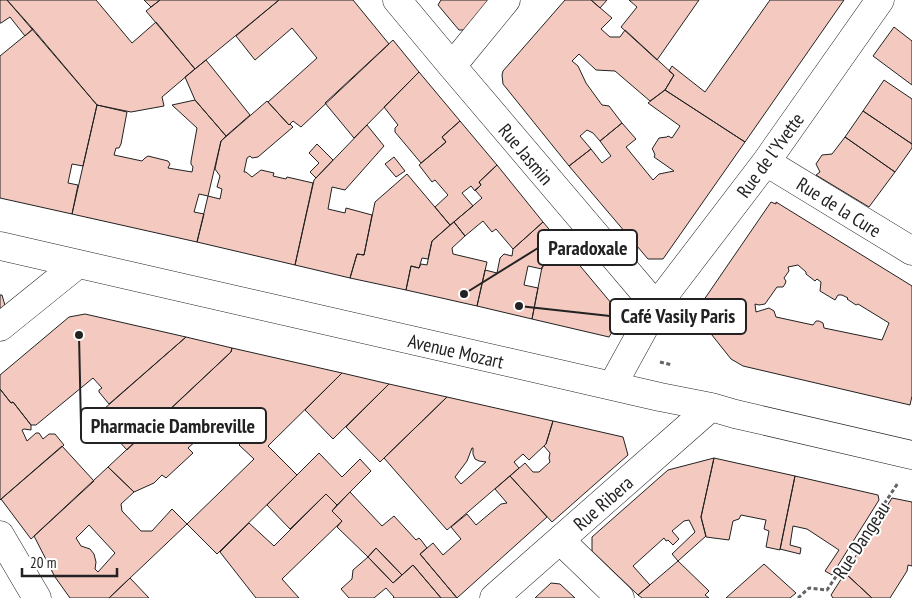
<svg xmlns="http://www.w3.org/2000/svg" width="912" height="598" font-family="'PT Sans Narrow',sans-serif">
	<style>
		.building { fill: #f3c9c0; stroke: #222; fill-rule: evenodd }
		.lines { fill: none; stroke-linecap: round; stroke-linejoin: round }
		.minor-casing { stroke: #222; stroke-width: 29 }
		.path { stroke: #646464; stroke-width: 3; stroke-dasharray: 4 2.5; stroke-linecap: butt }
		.minor { stroke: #fff; stroke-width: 28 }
		.labels { text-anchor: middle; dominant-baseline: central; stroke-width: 4; stroke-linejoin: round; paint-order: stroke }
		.street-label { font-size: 19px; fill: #222; stroke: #fff }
		.leader { fill: none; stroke: #222; stroke-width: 2 }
		.callout-dot { fill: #222; stroke: #fff; stroke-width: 2 }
		.callout { fill: #fff; stroke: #222; stroke-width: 2 }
		.callout-label { font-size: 20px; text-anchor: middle; font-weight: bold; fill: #222 }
	</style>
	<rect width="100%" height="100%" fill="#fff"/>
	<path class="building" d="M0 0H7L33 29 25 36 10 17 1 23H0Z
		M7 0H96L132 43 156 22 195 69 162 97 164 106 131 112 97 105Z
		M144 0H160L151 7Z
		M160 0H279L195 69 146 11Z
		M279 0H353L389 44 301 127 293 121 289 125 268 102 317 58 292 28 255 60 236 36Z
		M441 0H490L464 30H459L438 5Z
		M565 0H591L612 18 601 29 610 37H620L625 30 674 75 665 90 650 101 615 71 596 70 579 54 572 61 578 66 586 83 602 105 609 106 622 123 600 141 593 133 587 130 580 136 591 149 569 166 503 84 502 75 503 71Z
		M591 0H607L600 8Z
		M629 0H699L657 60 621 27 637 7Z
		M770 0H844L745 142 665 90 674 75 669 71 672 66 705 92Z
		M894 27 912 41V85L873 56Z
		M33 29 97 105 83 166 72 164 68 183 78 185 72 214 0 198V56Z
		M393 40 419 72 354 138 325 103Z
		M206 60 250 115 226 136 195 100 185 77Z
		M419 72 460 121 442 137 446 142 421 163 395 132V128L398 125 384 107Z
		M884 80 912 99V144L863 111Z
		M665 90 745 142 663 259H648L569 166 591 149 602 163 611 156 600 141 622 123 636 139 626 147 653 180 659 174 674 171 654 157 655 155 653 150 652 149 659 138 667 137 668 136 672 138 680 126 648 103Z
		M195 100 226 136 221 141 208 196 199 194 194 212 204 214 197 242 72 214 97 105 127 112 121 144 119 148H116L114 155 142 161 145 158 148 156 168 161 170 164 168 168 192 172 193 167 191 164V161L197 128 172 105Z
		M267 101 289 125 290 124 293 127 258 157 252 158 250 156 247 158 244 172H246L252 177 261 170 274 173 273 176 286 179 287 177 313 183 295 265 197 242 208 196 220 199 222 189 217 187 220 176 215 169 221 141Z
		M863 111 912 144V148L895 172 845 137Z
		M460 121 497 165 479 182 481 185 475 191 471 186 462 193 473 206 450 225 435 207 448 195 435 180 432 182 419 165 446 142 442 137Z
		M367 125 384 146 345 190 332 187 328 209 345 213 346 208 372 215 364 255 357 254 350 278 295 265 314 180Z
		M845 137 895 172 869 207 816 175 820 172 816 164 822 155 832 154Z
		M317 144 333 160 316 178 310 172 319 163 309 153Z
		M394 157 405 171 396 177 385 164Z
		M497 165 543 222 513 249 496 229 492 232 483 221 465 236 454 222 482 198 475 190 481 185 479 182Z
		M407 174 450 225 432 241 428 259 422 258 419 268 411 266 406 290 350 278 357 254 364 255 375 202Z
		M771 202 776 204V202L912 286V396L910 405 743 366 731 359 700 320 699 307ZM798 265 806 272V274L815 281 817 279 821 282 820 291 835 300 838 295H842L848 298 847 299 856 305 858 304 889 323 882 340 824 328 823 323 819 321H816L813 325 776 317 774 311 769 308 756 312 755 304 759 305 765 304 777 287H783L785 284 786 281 784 278 789 271 788 267Z
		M454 222 465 236 452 248 453 254 487 262 477 306 406 290 411 266 419 268 421 264 427 265 432 241Z
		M543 222 566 249 542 267V269L528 266 524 285 538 288 532 319 477 306 485 270 497 273 500 258 504 254 512 256 513 249Z
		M566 249 622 316 609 337 532 319 542 267Z
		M0 295H2L6 309 0 314Z
		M85 314 186 337 109 404 99 392V390L102 388 93 378 36 425H31L13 402 11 403 0 389V375L69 317Z
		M186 337 232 348 231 352 127 450 96 416Z
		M232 348 342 373 268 446 297 475 217 554 187 524 254 459 239 445 251 433 242 424 233 425 229 424 224 420 221 416 216 415 215 420 207 426V428L198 439 188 448 193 453 166 478 162 475 154 483 134 492 108 467 231 352Z
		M342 373 389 384 333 439 305 410Z
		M389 384 447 397 380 462 346 427Z
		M0 389 11 403 13 402 31 425V430L24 429 22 430 27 441 36 433H39L43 439 49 434H55L64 445 0 500Z
		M447 397 553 421 546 444 529 460 523 454 514 462 519 468 447 530 384 458ZM472 448H473V454L475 459 479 461 486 462 461 484 455 477 467 461Z
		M553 421 623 437 628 455 552 522 510 476 525 463 533 472H539L550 462 549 458 550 453 544 446 546 444Z
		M62 446 94 481 31 539 1 499Z
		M319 453 342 477 360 459 371 471 337 505 326 494 290 529 267 505Z
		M714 458 701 517 706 536 678 561 672 554 695 532 689 520 684 521 672 531 679 539 673 545 668 540 666 541 664 538 633 566 650 585 638 595 592 551V537L668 470Z
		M714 458 795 476 780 550 766 547 769 531 764 529 766 520 741 515 739 519 733 521 729 540 706 537 701 517Z
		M108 467 134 492 121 504 122 511 141 531H152L172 509 187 524 109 598H70L55 577 34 536ZM89 525 115 553 98 572 95 569 96 562 94 554 90 549 81 546 76 538Z
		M510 476 547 517 457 598 420 554 433 543 443 555 461 539 451 527 467 514 476 525 501 504 507 503 495 489Z
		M795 476 878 495 879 500 832 575 825 571 839 550 807 529 793 526 790 545 801 548 800 554 780 549Z
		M350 492 382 526 394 516 416 540 419 538 421 540 427 548 420 554 457 598H441L413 565 402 575 376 548 368 557 337 527 342 521 332 511Z
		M326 494 337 505 332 511 342 521 282 579 299 598H256L220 552 249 523 274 546Z
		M892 498 912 502V566L908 565 907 571 890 598H872L845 573Z
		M376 548 402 575 393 583 368 557Z
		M368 557 393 583 413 565 441 598H393L394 597 386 588 374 598H349L341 589 352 579 353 570Z
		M678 561 709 591 705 595 709 598H642L638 595Z
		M764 564 796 593 790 598H726Z
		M845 573 872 598H833L831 595Z
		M130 578 149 598H109Z
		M551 583 560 584 575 598H535Z"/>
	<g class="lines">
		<defs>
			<path id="minor" d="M397 0 452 66 656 306
				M452 66 506 0
				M766 162 912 251
				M0 246 660 397 711 407 735 414 912 455
				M0 327 78 264
				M612 386 656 306 766 162 880 0
				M0 535 37 598
				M560 540 620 598
				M494 598 711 407"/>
		</defs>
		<use href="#minor" class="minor-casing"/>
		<path class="path" d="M660 362 672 365
			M798 598 809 588 827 590 898 483"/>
		<use href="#minor" class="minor"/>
	</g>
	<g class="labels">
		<g class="street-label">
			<text transform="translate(526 154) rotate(50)">Rue Jasmin</text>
			<text transform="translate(770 155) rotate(-54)">Rue de l'Yvette</text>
			<text transform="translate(839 207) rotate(32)">Rue de la Cure</text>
			<text transform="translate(456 351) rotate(13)">Avenue Mozart</text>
			<text transform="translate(603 503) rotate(-41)">Rue Ribera</text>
			<text transform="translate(861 540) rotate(-57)">Rue Dangeau</text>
		</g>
	</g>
	<path class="leader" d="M464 294L538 248M519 306L610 316M79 335L81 426"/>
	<g class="callout-dot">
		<circle cx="464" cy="294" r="5"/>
		<circle cx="519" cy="306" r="5"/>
		<circle cx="79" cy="335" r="5"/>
	</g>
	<g class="callout">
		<rect x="538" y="230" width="99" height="35" rx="5"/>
		<rect x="610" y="299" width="136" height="35" rx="5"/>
		<rect x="81" y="408" width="185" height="35" rx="5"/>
	</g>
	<g class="callout-label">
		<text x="588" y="255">Paradoxale</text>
		<text x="678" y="323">Café Vasily Paris</text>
		<text x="173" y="433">Pharmacie Dambreville</text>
	</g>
	<path d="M22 568v8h95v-8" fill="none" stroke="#222222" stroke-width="2.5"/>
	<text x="30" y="568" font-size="15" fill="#222222" stroke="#ffffff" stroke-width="4" paint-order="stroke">20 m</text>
</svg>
